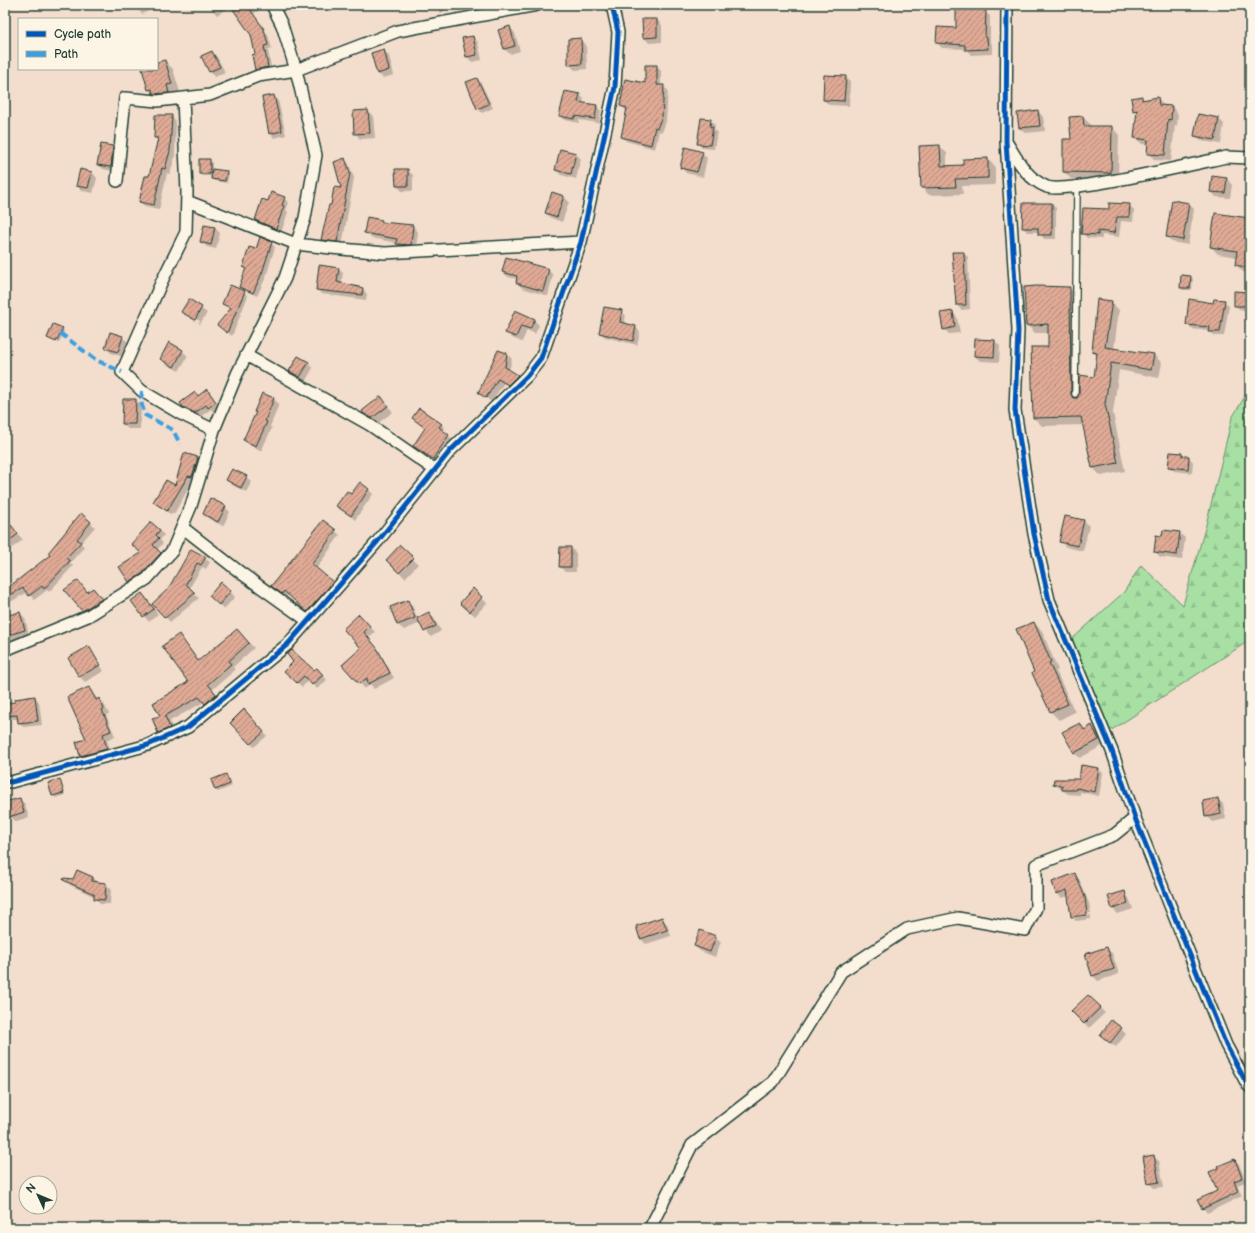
<svg xmlns="http://www.w3.org/2000/svg" width="1255" height="1233" font-family="'Balsamiq Sans',sans-serif">
	<style>
		.forest { fill: url(#forest-firs); stroke: #648e6c }
		.shadow { fill: #0003 }
		.building { fill: url(#building-hatch); stroke: #1f3d34 }
		.lines { fill: none; stroke-linecap: round; stroke-linejoin: round }
		.service-casing { stroke: #1f3d34; stroke-width: 8 }
		.minor-casing { stroke: #1f3d34; stroke-width: 14 }
		.service { stroke: #fcf5e5; stroke-width: 5.5 }
		.minor { stroke: #fcf5e5; stroke-width: 11 }
		.quiet { stroke: #3c9ee2; stroke-width: 4; stroke-dasharray: 8 4; stroke-linecap: butt }
		.cycleway-casing { stroke: #fcf5e5; stroke-width: 8 }
		.cycleway { stroke: #0057b8; stroke-width: 5 }
	</style>
	<defs>
		<pattern id="forest-firs" width="22" height="20" patternUnits="userSpaceOnUse"><rect width="22" height="20" fill="#a8e0a4"/><path d="M5 1l3.5 6h-7zM16 11l3.5 6h-7z" fill="#90c18e"/></pattern>
		<pattern id="building-hatch" width="6" height="6" patternUnits="userSpaceOnUse"><rect width="6" height="6" fill="#dfa995"/><path d="M-1 1l2-2M0 6l6-6M5 7l2-2" fill="none" stroke="#b48b7a"/></pattern>
	</defs>
	<rect width="100%" height="100%" fill="#f3decd"/>
	<filter id="ink" filterUnits="userSpaceOnUse"><feTurbulence type="fractalNoise" baseFrequency=".025" numOctaves="2"/><feDisplacementMap in="SourceGraphic" scale="8" xChannelSelector="R" yChannelSelector="G"/><feConvolveMatrix kernelMatrix="1 2 1 2 8 2 1 2 1" color-interpolation-filters="sRGB"/></filter>
	<g filter="url(#ink)">
		<path class="forest" d="M1250 388V640L1110 731 1070 641 1124 592 1141 565 1183 605 1206 525 1232 418Z"/>
		<path class="shadow" d="M134 5H149L151 10 142 14Z
			M209 5H264L265 7 253 14 268 35 272 49 268 50 272 72 260 74 256 69 257 55 252 35 233 9 231 7 217 15Z
			M434 5H447L448 8 441 13Z
			M965 5H983L984 11 990 16V41L992 44V54L971 55 966 49 942 48 937 43 957 29Z
			M657 20 662 25V42L649 43 644 37Z
			M510 27 515 33 520 51 510 54 504 49 499 30Z
			M473 37 478 42 482 60 472 62 467 57 463 39Z
			M581 39 586 45 587 69 575 70 569 64Z
			M384 50 389 56 394 75 383 78 377 73Z
			M212 52 217 57 225 72 215 77 210 72 202 57Z
			M165 61 173 69 180 92 174 93 176 100 157 98 149 90 143 69H157V63Z
			M657 66 661 71V86L668 90 666 122 662 132 659 131 655 149 626 141 622 137 627 111 621 106 646 84Z
			M845 76 850 82 849 106 829 105 824 100Z
			M477 79 481 83 493 108 482 113 478 109 467 82Z
			M579 94 584 99 583 104 597 106 601 111 599 123 579 120V123L565 120 560 116Z
			M274 96 278 100 286 135 274 138 270 133Z
			M1141 97 1145 100 1158 98 1165 107H1172L1178 114 1177 126 1175 125 1171 161 1155 160 1148 153 1149 145 1142 144 1135 138 1138 114 1134 110Z
			M368 111 373 116 375 138 360 139 355 133Z
			M1038 111 1043 117 1045 131 1025 133 1020 128Z
			M1199 115 1219 119 1224 124 1221 144 1201 141 1195 136Z
			M171 116 176 121 175 157 170 174 167 173 159 210 145 207 140 202 150 178 159 141 155 138Z
			M1083 117 1090 124V127H1112L1119 135 1118 180 1071 179 1064 172 1072 140Z
			M710 120 715 125 714 129 717 132 714 149 702 148 698 144Z
			M939 146 947 153V167L964 166 987 159 995 166V185L962 186 963 194 929 195 922 188 920 147Z
			M113 147 118 153 116 172 103 169 98 164Z
			M702 153 707 158 703 177 686 173 681 167Z
			M576 154 581 159 576 179 561 175 556 170Z
			M345 159 349 164 354 178 342 246 327 244 322 240 332 207 343 189Z
			M210 160 212 163V170L226 172 229 174 227 183 214 181 212 176H202L200 174Z
			M407 170 413 175V191H402L397 186Z
			M92 172 97 178 93 193 82 191 77 186Z
			M1227 179 1232 185 1230 198 1216 197 1211 191Z
			M564 196 569 202 562 222 551 218 546 213Z
			M284 198 289 203 286 210 288 212 281 233 260 225 256 220 269 202Z
			M1173 201 1189 204 1194 209 1188 245 1172 242 1167 237Z
			M1052 204 1056 208V239H1044L1039 232H1027L1023 227Z
			M1129 205 1134 210 1133 222 1121 221 1119 237 1102 235V239L1087 238 1082 233 1110 211Z
			M1249 218 1250 220V273L1243 272 1236 265 1237 257 1218 254 1211 247Z
			M381 220 385 224 413 226 418 232 416 249H403L397 243 371 238 366 233Z
			M215 228 220 233 216 249 207 247 201 242Z
			M271 243 275 247 266 277 257 296 244 290 240 287 247 270 244 267 256 250Z
			M963 253 968 257 970 309 961 310 957 305Z
			M338 269 343 273 341 284 363 289 367 294 366 300 321 294 317 289Z
			M548 270 553 275 548 296 522 288 517 283 518 279 508 277 503 272Z
			M1191 277 1193 279 1192 290H1183L1181 287Z
			M1069 288 1078 296V387L1095 378 1098 357 1093 352 1111 302 1119 310 1114 349 1154 355 1162 363 1159 378 1119 370 1113 413 1125 471 1101 476 1093 468 1083 425 1042 426 1034 418 1049 348V333H1035L1027 325Z
			M244 292 248 296 232 336 223 329 231 309 223 304Z
			M1248 293 1250 295V311L1240 310 1235 305Z
			M189 300 207 313 200 324 187 316 199 323 200 321 187 314V316L182 311Z
			M1224 301 1229 306 1224 336H1215L1210 331 1191 329 1187 324 1214 304Z
			M622 311 626 316 624 324 636 327 640 332 637 345 605 337 600 333Z
			M952 312 957 317 960 333 949 334 944 329Z
			M534 320 539 325 535 334 527 330 522 342 512 338 506 332Z
			M62 329 64 331 59 343 48 337Z
			M122 337 128 342 123 357 111 353 106 348Z
			M995 341 1000 346 999 362 980 361 975 356Z
			M182 351 188 356 179 371 166 364 161 359Z
			M506 353 512 359 509 371 522 381 513 389 504 383 491 402 480 392Z
			M308 363 313 368 305 382 290 371Z
			M207 391 220 407 213 412 211 409 200 417 188 411 183 406Z
			M262 394 274 399 279 404 270 427 272 428 261 451 249 445 244 440 257 413 255 411Z
			M381 398 393 412 378 423 365 413Z
			M124 400H136L141 405 140 429H128L123 424Z
			M417 422 441 424 445 428 442 431 452 439 437 462 418 449 426 429Z
			M1171 453 1182 454 1189 457 1193 462 1192 473 1174 471 1169 467Z
			M184 454 198 458 203 463 174 514H170L154 502 175 486Z
			M232 470 246 477 252 482 246 492 232 485 227 480Z
			M368 489 373 494 355 520 338 506 352 495Z
			M225 507 230 512 223 526 209 519 204 514Z
			M81 514 95 527 81 543 84 547 70 563 73 566 49 592 47 590 34 600 28 592 5 605V584L9 588 52 556Z
			M323 521 340 535 316 569 336 587 312 615 289 594 287 597 277 590Z
			M1084 521 1089 526 1083 551 1066 547 1060 542Z
			M11 526 23 540 9 550 5 546V531Z
			M160 530 164 535 160 540 163 543 157 550 165 558 135 586 130 581 142 553Z
			M1179 533 1185 538 1182 560 1160 557 1155 551 1163 537Z
			M400 547 418 564 405 578 387 560Z
			M571 548 576 553V572H565L560 566Z
			M191 550 210 562 206 569 202 567 189 589 199 598 170 622 154 604 169 590Z
			M77 581 88 593 98 594 106 604 88 615 83 610Z
			M473 590 487 603 475 616 466 608Z
			M230 591 235 597 224 609 216 602Z
			M147 599 158 614 149 622 132 601Z
			M407 601 413 607 417 619 428 613 434 618 441 631 431 637 421 623 404 630 398 625 392 608Z
			M20 613 25 618 29 635 8 641 5 639V617Z
			M359 615 375 632 368 638 381 654 394 678 374 689 370 684 365 689 344 665 363 648Z
			M1034 623 1042 631 1058 670 1056 671 1075 712 1059 720 1051 712 1036 673Z
			M179 635 199 661 242 635 254 648 233 667 235 670 213 689 221 700 210 708 204 702 170 721 174 733 164 737 159 732 161 716 189 682Z
			M89 648 104 671 85 682 80 677 70 659Z
			M286 671 321 673 327 680 317 689 309 680 302 687Z
			M89 688 98 700 99 699 104 704 109 714 106 715 115 736 107 740 112 754 86 761 81 756 87 739Z
			M35 697 39 702 42 725 23 727 19 723 18 719H5V704Z
			M248 714 267 736 254 747 231 723Z
			M1080 724 1086 730 1092 727 1097 732 1104 745 1080 758 1074 753Z
			M1098 769 1103 773 1099 796 1080 792V795L1068 794 1054 784 1079 780Z
			M226 775 232 786 218 792 215 790Z
			M60 781 65 795 55 798 53 795Z
			M19 799 25 804 29 818 16 822 10 816Z
			M1218 799 1223 804 1226 819 1212 822 1206 816Z
			M78 871 93 878 98 883 106 884 111 889 110 904H100L95 897 70 885 65 880H74Z
			M1074 874 1079 879 1089 903 1091 913 1074 916V918L1091 915V919L1076 921 1072 917 1069 896 1062 898 1057 894Z
			M1124 892 1129 898 1133 909 1118 914 1112 908Z
			M662 918 667 924 671 936 646 944 641 939 637 927Z
			M701 931 716 937 721 942 715 957 700 951 695 946Z
			M1106 948 1112 953 1119 974 1098 981 1093 976Z
			M1088 996 1105 1013 1089 1028 1073 1011Z
			M1121 1029 1126 1034 1116 1047 1106 1040Z
			M1153 1156 1159 1161 1164 1187 1154 1188 1149 1183Z
			M1234 1160 1239 1164 1246 1182 1237 1185 1242 1196 1207 1213 1198 1200 1218 1191Z"/>
		<path class="building" d="M230 5H247L264 29 268 45 264 46 268 67 255 70 252 55 255 54 251 35Z
			M956 8 986 10 985 38H987L988 49 965 50V45L936 43 937 27 956 28Z
			M642 19H657V37L643 38Z
			M510 26 515 46 504 49 498 30Z
			M473 36 477 55 466 57 462 38Z
			M581 38 582 64 568 65V39Z
			M384 49 389 70 377 74 371 53Z
			M212 51 220 67 209 72 201 56Z
			M165 60 172 84 167 85 169 93 153 94 152 89 148 90 142 69H157V62Z
			M645 65H657V85H664L662 117 657 128 655 127 651 145 621 137 627 108 620 106 625 79 645 83Z
			M824 75 846 76 844 101 823 100Z
			M477 78 489 104 477 109 466 82Z
			M565 91 580 94 578 102 597 105 595 119 575 116 574 119 559 116Z
			M274 95 282 131 269 134 262 97Z
			M1142 96V100L1158 97 1159 105 1172 106 1171 120 1168 119 1165 155 1147 154 1148 140 1134 138 1137 110 1133 111 1131 98Z
			M368 110 370 133 354 134 353 111Z
			M1038 110 1040 126 1019 128 1017 113Z
			M1198 114 1219 118 1215 140 1194 136Z
			M155 115H172L170 151 165 169 162 168 154 205 139 202 145 176H149L158 138H154Z
			M1083 116 1084 126H1112L1111 173 1063 172V139H1071L1069 117Z
			M701 118 711 119 710 127H713L710 145 697 144Z
			M101 144 113 146 111 167 97 165Z
			M940 145 941 166 963 165V159L988 158V178L955 179 956 187 921 188 919 146Z
			M685 147 703 152 697 172 680 168Z
			M560 149 576 153 571 174 555 170Z
			M345 158 350 173 337 242 321 240 329 205H331L334 187 341 188 334 162Z
			M199 159H210V174H199Z
			M80 169 92 172 88 188 76 186Z
			M212 169 227 171 225 181 211 179Z
			M395 169H408V186H396Z
			M1212 176 1227 178 1225 193 1210 192Z
			M271 192 285 197 282 205 284 206 276 229 255 220 262 199 268 201Z
			M552 192 564 196 557 217 545 213Z
			M1172 200 1189 203 1183 240 1166 237Z
			M1023 203H1052V235H1038V228H1022Z
			M1109 203 1130 204 1129 217H1117L1114 233 1098 231V235L1081 234 1083 208 1109 209Z
			M1215 213 1249 218 1247 237 1250 238V268L1235 265 1237 251 1210 247Z
			M367 217 382 220 381 222 413 225 411 245 396 244 397 239 364 233Z
			M204 225 215 227 211 245 200 242Z
			M260 237 272 242 262 273 253 293 239 287 246 268 243 267 249 247 256 249Z
			M952 252H964L966 305H956Z
			M506 257 549 269 543 291 516 283 517 276 502 272Z
			M319 265 339 268 337 282 363 288 362 295 316 290Z
			M1181 275 1191 276 1190 288H1180Z
			M230 285 245 291 227 333 217 325 231 308 222 304Z
			M1036 286 1070 287 1071 394 1073 398H1077L1079 394V375L1094 377 1097 353 1092 352 1097 299 1112 301 1105 347 1154 354 1151 370 1111 363 1105 404 1118 463 1092 468 1081 417 1033 418 1031 347H1048V324L1026 326 1024 287Z
			M1234 291 1248 292V306H1234Z
			M189 299 202 307 195 320 181 312Z
			M1189 299 1213 303 1214 299 1225 300 1220 332H1209L1210 327 1186 325Z
			M604 307 622 310 620 322 636 326 633 341 599 333Z
			M515 310 535 319 530 329 521 326 516 337 505 333Z
			M953 311 955 327 943 330 940 313Z
			M53 324 63 328 56 342 47 338Z
			M110 332 123 336 118 352 105 348Z
			M975 339 995 340 994 357 974 356Z
			M169 342 183 350 174 367 160 359Z
			M498 350 507 353 505 367 518 375 508 385 498 379 486 398 478 393Z
			M298 356 309 362 300 377 289 371Z
			M207 389 216 402 208 408 206 405 195 413 183 407 180 403 195 392 198 396Z
			M262 393 274 398 265 421 267 422 256 446 243 440 256 412H254Z
			M381 396 388 406 372 418 364 414 362 411Z
			M123 399H136L135 424H122Z
			M419 408 442 424 439 427 449 435 433 459 413 446 425 428 412 418Z
			M1170 452 1182 453V456H1189L1188 469 1168 467Z
			M184 453 198 457 192 477 188 476 167 511 153 502 166 480 175 485Z
			M232 469 247 476 241 488 226 480Z
			M360 482 369 489 351 516 336 506 347 491 351 494Z
			M210 498 226 506 218 522 203 514Z
			M81 513 91 522 77 539 81 542 66 558 70 561 44 589 42 586 29 596 23 588 5 598V590L50 555 48 553Z
			M1065 516 1084 520 1078 546 1059 542Z
			M323 520 336 530 312 564 333 582 307 612 284 591 282 594 271 586Z
			M151 522 160 530 156 535 159 538 153 545 161 553 142 574 129 582 119 567 141 553 131 544Z
			M11 525 18 534 5 544V530Z
			M1163 530 1180 532 1177 555 1154 552 1156 535 1162 536Z
			M400 545 414 558 399 573 386 560Z
			M560 547H571V567H559Z
			M191 549 206 557 201 565 197 563 186 584 195 593 165 618 152 604 168 589Z
			M78 580 87 592 93 588 102 599 82 611 64 590Z
			M221 582 231 591 219 605 209 596Z
			M473 588 482 597 470 612 460 603Z
			M142 593 154 609 143 617 131 601Z
			M408 600 415 618 397 625 390 607Z
			M20 612 25 630 5 636V616Z
			M429 612 436 626 424 632 417 618Z
			M359 614 370 626 364 632 377 648 390 673 368 684 367 678 359 684 342 665 361 648 343 629Z
			M1034 622 1051 662 1049 663 1068 704 1050 712 1032 673 1034 672 1016 629Z
			M237 629 249 643 229 661 231 664 208 684 216 694 205 704 199 697 165 716 170 728 158 733 152 718 160 716 153 703 188 682 162 646 179 634 198 661Z
			M89 646 100 665 79 677 68 658Z
			M292 650 314 670 317 668 323 675 312 685 304 676 297 683 284 671 293 662 287 654Z
			M89 687 96 700 99 698 104 709 102 710 111 731 103 734 107 749 80 756 76 742 86 739 67 697Z
			M35 696 38 721 18 723 17 715 5 716V703L15 702V699Z
			M244 709 264 732 250 744 230 723Z
			M1080 723 1084 730 1092 725 1099 740 1074 753 1062 732Z
			M1081 765 1099 768 1095 792 1076 788V790H1062V786L1053 784 1054 779H1079Z
			M226 774 230 784 215 790 211 780Z
			M60 779 64 793 52 796 48 783Z
			M20 798 24 812 9 817 5 802Z
			M1218 798 1221 814 1205 817 1203 801Z
			M77 870 93 877 91 881 106 883 105 900 94 899V894L63 880 64 878 73 879Z
			M1075 873 1085 897 1087 915 1071 917 1067 890 1056 894 1052 882Z
			M1125 891 1128 904 1112 909 1108 896Z
			M662 917 667 930 640 939 636 926Z
			M700 930 716 936 710 952 694 946Z
			M1107 947 1114 969 1092 976 1085 954Z
			M1088 995 1101 1007 1084 1024 1071 1011Z
			M1111 1020 1122 1028 1110 1043 1100 1035Z
			M1154 1155 1159 1182 1148 1184 1143 1157Z
			M1235 1159 1242 1178 1234 1181 1238 1192 1202 1209 1197 1200 1217 1191 1209 1172 1219 1168 1218 1166Z"/>
		<g class="lines">
			<defs>
				<path id="service" d="M1075 394 1077 187"/>
				<path id="minor" d="M1007 5 1006 141 1018 330 1015 410 1034 534 1049 600 1112 751 1135 818 1205 993 1226 1045 1247 1084 1250 1087
					M183 98 187 192 186 232 162 281 122 372 142 391 181 414 214 430
					M1007 143C1018 161 1027 179 1047 187 1066 194 1198 163 1226 157L1250 158
					M117 181 125 98 157 101 210 95 258 76 296 70 398 31 537 5
					M187 201 296 244 331 248 385 253 581 242
					M246 355 370 425 435 470
					M182 527 241 573 308 621
					M5 650 88 616 147 579 172 551 191 506 214 430 237 374 285 278 305 218 316 155 296 70 282 25 272 5
					M5 781 11 782 148 745 188 727 288 644 378 541 450 451 527 376 541 358 581 242 615 87 618 32 612 5
					M650 1228 692 1145 773 1082 841 972 907 929 958 918 1025 930 1036 908V865L1114 835 1135 818"/>
			</defs>
			<use href="#service" class="service-casing"/>
			<use href="#minor" class="minor-casing"/>
			<use href="#service" class="service"/>
			<use href="#minor" class="minor"/>
			<path class="quiet" d="M60 333 96 360 122 372
				M142 391 141 402 145 415 173 430 180 444"/>
			<defs>
				<path id="cycleway" d="M1007 5 1006 141 1018 330 1015 410 1034 534 1049 600 1112 751 1135 818 1205 993 1226 1045 1247 1084 1250 1087
					M5 781 11 782 148 745 188 727 288 644 378 541 450 451 527 376 541 358 581 242 615 87 618 32 612 5"/>
			</defs>
			<use href="#cycleway" class="cycleway-casing"/>
			<use href="#cycleway" class="cycleway"/>
		</g>
	</g>
	<rect width="1255" height="1233" fill="none" stroke="#fcf5e5" stroke-width="20"/>
	<rect x="10" y="10" width="1235" height="1213" fill="none" stroke="#1f3d34" stroke-width="1.5" filter="url(#ink)"/>
	<rect x="18" y="18" width="140" height="52" fill="#fcf5e5" stroke="#a4ab9e"/>
	<rect x="26" y="31" width="20" height="6" fill="#0057b8" stroke="#a4ab9e"/>
	<text x="54" y="38" font-size="12" fill="#1f3d34">Cycle path</text>
	<rect x="26" y="51" width="20" height="6" fill="#3c9ee2" stroke="#a4ab9e"/>
	<text x="54" y="58" font-size="12" fill="#1f3d34">Path</text>
	<g transform="translate(38 1195) rotate(314)"><circle r="19" fill="#fcf5e5" stroke="#a4ab9e"/>
	<path d="M0-3L7 15L0 10L-7 15Z" fill="#1f3d34"/>
	<text y="-6" font-size="11" font-weight="bold" text-anchor="middle" fill="#1f3d34">N</text>
	</g>
</svg>
